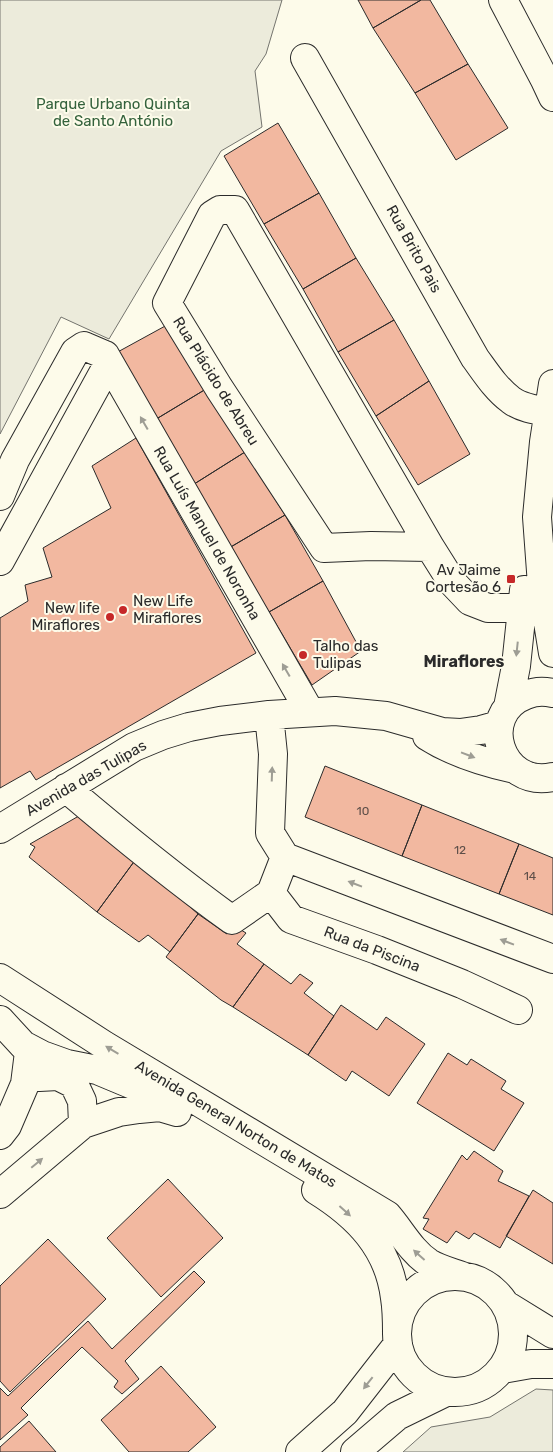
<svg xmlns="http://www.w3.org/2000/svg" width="553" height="1452" font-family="Rubik,sans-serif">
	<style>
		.green { fill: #ecebdb; stroke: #74746e }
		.building { fill: #f2b8a0; stroke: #2b2b2b }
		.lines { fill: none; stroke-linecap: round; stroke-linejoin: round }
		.minor-casing { stroke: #2b2b2b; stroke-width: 30 }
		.minor { stroke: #fdfbea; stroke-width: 28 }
		.oneway { fill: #9e9d94 }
		.poi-dot { fill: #c62828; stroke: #fdfbea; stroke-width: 2 }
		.labels { text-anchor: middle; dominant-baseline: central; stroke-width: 4; stroke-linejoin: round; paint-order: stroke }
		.number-label { font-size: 12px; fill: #5d4e48 }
		.park-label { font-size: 15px; fill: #34623c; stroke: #fdfbea }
		.street-label { font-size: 15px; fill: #2b2b2b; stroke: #fdfbea }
		.poi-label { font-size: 15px; fill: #2b2b2b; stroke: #fdfbea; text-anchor: end }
		.neighbourhood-label { font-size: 16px; font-weight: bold; fill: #2b2b2b; stroke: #fdfbea }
	</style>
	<rect width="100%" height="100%" fill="#fdfbea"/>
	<path class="green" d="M0 0H282L266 54 255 71 262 127 221 151 109 339 61 317 0 434Z
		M536 1389 553 1390V1452H403L431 1427 490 1417Z"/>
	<path class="building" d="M358 0H421L373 28Z
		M421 0H430L468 64 415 93 373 28Z
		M468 64 508 128 456 160 415 93Z
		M278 123 319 193 264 224 224 156Z
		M319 193 356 258 303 289 264 224Z
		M356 258 394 320 338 352 303 289Z
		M394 320 429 381 376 416 338 352Z
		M167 325 206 389 153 421 114 354Z
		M429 381 470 454 418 485 376 416Z
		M206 389 245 452 191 486 153 421Z
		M136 438 256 653 36 780 30 771 0 788V618L28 601 25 585 52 577 43 548 111 508 92 466Z
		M245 452 285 515 229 548 191 486Z
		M285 515 323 581 269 612 229 548Z
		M323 581 361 651 312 685 269 612Z
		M325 766 422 805 402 856 305 817Z
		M422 805 519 844 499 894 402 856Z
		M84 813 136 859 97 912 29 857 35 847 30 844Z
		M519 844 553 858V915L499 894Z
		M136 859 198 914 170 952 148 935 139 942 97 912Z
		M198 914 227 934 233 925 246 933 237 944 264 964 233 1007 221 1000 166 957Z
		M264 964 291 984 300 974 313 983 304 993 334 1016 308 1055 233 1007Z
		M341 1005 377 1030 386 1017 425 1044 389 1096 352 1071 346 1081 308 1055Z
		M448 1053 467 1065 471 1059 506 1081 501 1089 524 1103 494 1151 417 1103Z
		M474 1151 503 1171 498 1181 529 1196 500 1248 474 1233 469 1239 456 1231 447 1243 423 1229 429 1219 423 1218 462 1155 467 1160Z
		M168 1179 223 1238 161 1297 107 1238Z
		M533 1190 553 1203V1264L506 1236Z
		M48 1239 106 1299 10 1392 0 1381V1286Z
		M194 1271 205 1282 125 1361 139 1379 122 1394 114 1387 118 1381 82 1347 21 1408 28 1415 0 1440V1388L8 1396 88 1321 112 1349Z
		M161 1366 216 1427 188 1452H129L101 1420Z
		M29 1421 56 1452H0V1447Z"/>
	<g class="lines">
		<defs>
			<path id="minor" d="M503 0 545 80 553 97
				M305 58 475 358C486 373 496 389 511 400 521 408 536 410 549 412
				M105 355 310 712
				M553 384 544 442 537 517 542 585 553 653
				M0 496 15 460 75 352 84 346 105 355 106 368 0 561
				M430 547 235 210H220L212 215 167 303 219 388 324 548 371 546 430 547 452 582 470 601 488 608H522
				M553 693C544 691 535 691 526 695 476 714 500 789 553 777
				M508 707 516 666 524 590
				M269 715 273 754 270 833 285 857 553 959
				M427 736C452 752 487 763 515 769
				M66 788C120 834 174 878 232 920L271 893
				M0 829 134 747 163 735 189 727 220 721 269 715 335 711 386 716 442 732 460 733 481 730 499 725
				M285 857 271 893 291 919 377 950 462 984 518 1010
				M0 978 104 1045 387 1215C401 1231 411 1251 429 1263 439 1269 451 1272 462 1276
				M0 1020 23 1045 42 1055 67 1064 97 1070 157 1095 166 1100
				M39 1077 58 1076 74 1084 82 1101 83 1124
				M0 1135 7 1126 25 1084 29 1052 23 1045
				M316 1190C358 1216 389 1248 395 1298 397 1310 397 1321 397 1333
				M0 1194 83 1124 119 1112 139 1109 160 1107 177 1112
				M397 1334a58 58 0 1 1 116 0a58 58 0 1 1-116 0Z
				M506 1305 553 1334
				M502 1369 531 1364H553
				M300 1452 345 1412 398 1344
				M355 1452 397 1416 446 1392"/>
		</defs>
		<use href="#minor" class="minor-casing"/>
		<use href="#minor" class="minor"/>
	</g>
	<defs><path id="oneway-solid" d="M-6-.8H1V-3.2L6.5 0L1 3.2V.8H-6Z" transform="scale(1.25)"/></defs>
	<g class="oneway">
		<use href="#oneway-solid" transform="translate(144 423) rotate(-120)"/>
		<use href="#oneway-solid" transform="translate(517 649) rotate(96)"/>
		<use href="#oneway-solid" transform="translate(286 670) rotate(-120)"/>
		<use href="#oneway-solid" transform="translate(468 755) rotate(21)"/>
		<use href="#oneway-solid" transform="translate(272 774) rotate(-88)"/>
		<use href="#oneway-solid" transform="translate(355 884) rotate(-159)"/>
		<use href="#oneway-solid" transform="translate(507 942) rotate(-159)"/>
		<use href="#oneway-solid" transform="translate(112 1050) rotate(-149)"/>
		<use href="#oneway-solid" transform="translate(37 1163) rotate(-40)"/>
		<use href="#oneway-solid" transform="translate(345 1211) rotate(42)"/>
		<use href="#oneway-solid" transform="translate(419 1255) rotate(-138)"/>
		<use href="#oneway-solid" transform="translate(368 1383) rotate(128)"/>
	</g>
	<g class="poi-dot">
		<rect x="506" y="574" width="10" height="10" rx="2.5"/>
		<circle cx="123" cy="610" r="5"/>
		<circle cx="110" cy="617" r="5"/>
		<circle cx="303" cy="655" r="5"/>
	</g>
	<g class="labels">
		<g class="number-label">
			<text x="363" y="811">10</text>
			<text x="460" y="850">12</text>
			<text x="530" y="876">14</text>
		</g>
		<g class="park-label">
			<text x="113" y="104">Parque Urbano Quinta<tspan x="113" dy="17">de Santo António</tspan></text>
		</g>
		<g class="street-label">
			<text transform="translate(414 249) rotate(61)">Rua Brito Pais</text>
			<text transform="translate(216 381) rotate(58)">Rua Plácido de Abreu</text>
			<text transform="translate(207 533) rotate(60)">Rua Luís Manuel de Noronha</text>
			<text transform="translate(86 778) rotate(-30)">Avenida das Tulipas</text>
			<text transform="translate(372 949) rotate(21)">Rua da Piscina</text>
			<text transform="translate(236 1124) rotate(31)">Avenida General Norton de Matos</text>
		</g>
		<g class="poi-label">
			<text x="501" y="570">Av Jaime<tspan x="501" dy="17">Cortesão 6</tspan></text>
			<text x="133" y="601" text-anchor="start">New Life<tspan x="133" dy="17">Miraflores</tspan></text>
			<text x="100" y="608">New life<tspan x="100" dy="17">Miraflores</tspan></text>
			<text x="313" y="646" text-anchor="start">Talho das<tspan x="313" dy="17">Tulipas</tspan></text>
		</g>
		<g class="neighbourhood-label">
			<text x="464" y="661">Miraflores</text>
		</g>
	</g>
</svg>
